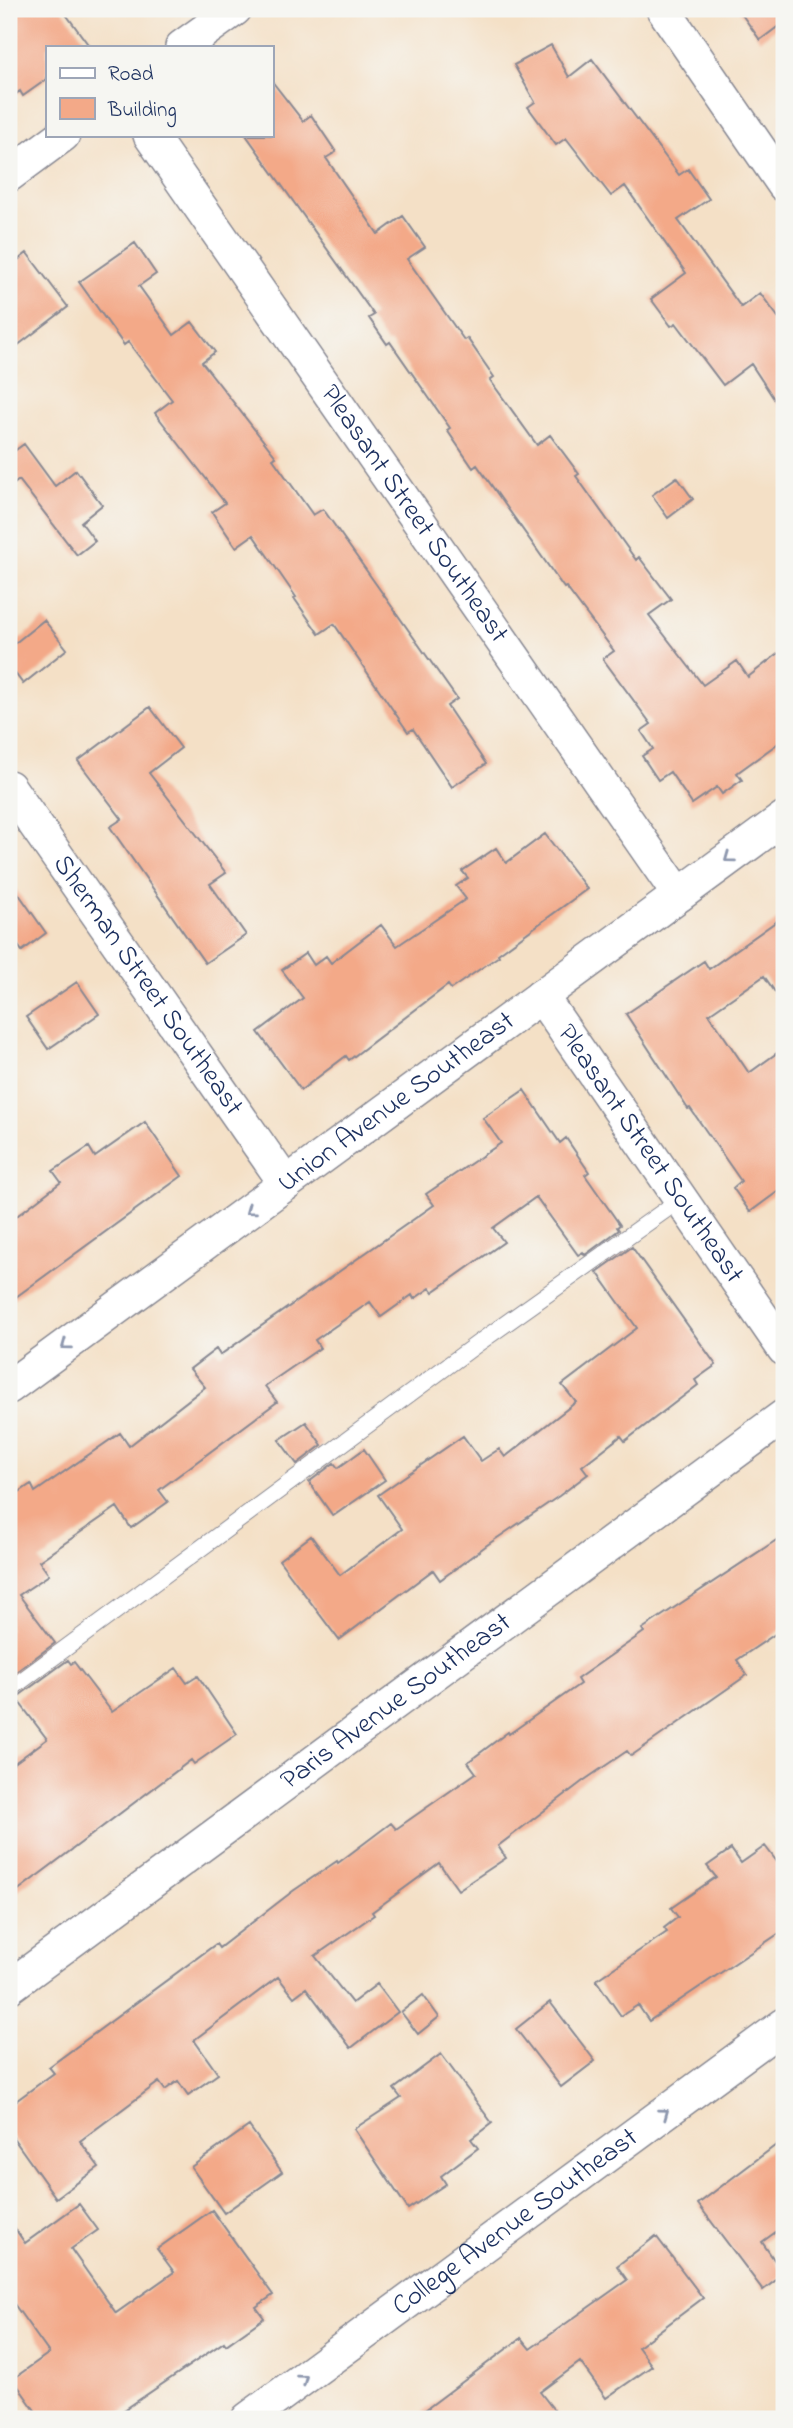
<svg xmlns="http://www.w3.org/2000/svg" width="793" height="2428" font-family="'Indie Flower',sans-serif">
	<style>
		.building { fill: #f3a988 }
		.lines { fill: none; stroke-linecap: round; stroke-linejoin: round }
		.service-casing { stroke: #888892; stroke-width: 18 }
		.minor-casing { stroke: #888892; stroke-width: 36 }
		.service { stroke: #fff; stroke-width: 16 }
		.minor { stroke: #fff; stroke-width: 33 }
		.oneway { stroke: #8d97ae }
		.labels { text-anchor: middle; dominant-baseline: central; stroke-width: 7; stroke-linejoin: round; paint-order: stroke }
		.street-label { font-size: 28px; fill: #1b2f5e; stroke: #f6f6f2 }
	</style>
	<rect width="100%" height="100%" fill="#f6f6f2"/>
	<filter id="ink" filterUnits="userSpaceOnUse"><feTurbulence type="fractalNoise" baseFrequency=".0143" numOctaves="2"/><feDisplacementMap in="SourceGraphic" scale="14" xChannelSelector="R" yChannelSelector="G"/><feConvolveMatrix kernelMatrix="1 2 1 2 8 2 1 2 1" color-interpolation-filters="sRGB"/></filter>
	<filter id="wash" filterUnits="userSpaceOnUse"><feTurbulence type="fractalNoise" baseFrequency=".00686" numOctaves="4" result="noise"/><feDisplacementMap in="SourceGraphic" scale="28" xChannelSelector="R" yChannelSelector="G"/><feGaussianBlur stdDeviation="1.57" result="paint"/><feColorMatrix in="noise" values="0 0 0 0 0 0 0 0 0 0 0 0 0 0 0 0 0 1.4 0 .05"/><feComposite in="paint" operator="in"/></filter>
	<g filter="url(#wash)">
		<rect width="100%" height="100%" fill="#f4e0c6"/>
		<g id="blocks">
			<path class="building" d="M9 9H62L90 47H47V79L23 96 20 91 9 99Z
				M738 9H784V22L760 40Z
				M551 45 569 77 592 59 679 175 688 169 709 199 678 220 741 307 760 293 784 325V414L751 364 723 385 676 323 671 326 651 299 686 273 625 186 611 196 566 138 556 145 528 107 535 102 514 65Z
				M271 80 303 121 311 115 336 152 326 158 378 234 403 216 425 247 407 259 464 340 467 338 494 377 490 380 537 445 550 435 579 474 576 476 636 560 639 557 671 599 649 615 703 685 737 661 748 677 784 649V739L737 773 742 780 722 794 717 787 692 804 670 772 658 780 642 756 653 749 641 731 651 724 603 659 614 651 566 587 564 588 477 465 473 468 447 430 450 428 390 342 387 344 369 318 374 315 246 135H271Z
				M135 243 156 274 139 286 174 335 192 322 215 352 202 362 276 457 273 459 313 515 323 509 457 699 447 706 486 764 452 787 413 729 408 732 334 624 319 634 294 598 296 597 253 535 236 547 212 512 225 503 155 413 172 400 128 342 124 345 79 282Z
				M27 253 68 307 9 352V267Z
				M24 444 55 486 76 470 102 505 81 522 95 541 77 555 19 480 9 488V455Z
				M677 477 693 499 668 518 652 495Z
				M44 620 67 649 23 684 9 665V648Z
				M150 707 181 748 149 773 226 873 210 884 246 935 205 963 110 827 122 819 78 761Z
				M545 834 587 889 498 954 499 956 451 989 448 985 349 1060 346 1056 301 1090 258 1032 303 998 282 970 306 953 314 965 326 956 331 963 381 925 397 946 466 899 456 886 468 878 462 871 496 848 506 863Z
				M9 880 46 933 22 951 9 933Z
				M784 916V1005L764 976 709 1014 749 1073 784 1048V1187L750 1212 733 1188 741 1181 690 1108 688 1109 626 1014 704 961 709 969Z
				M77 982 99 1014 48 1049 26 1017Z
				M524 1090 560 1143 566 1138 589 1172 585 1175 620 1225 617 1227 619 1230 585 1255 583 1252 578 1255 536 1197 493 1228 504 1242 433 1292 430 1288 414 1299 412 1295 381 1317 370 1302 315 1340 320 1348 265 1386 277 1402 159 1490 168 1502 131 1528 117 1507 39 1561 49 1575 19 1595 55 1643 9 1677V1499L31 1484 35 1492 120 1433 129 1446 205 1387 190 1369 216 1349 220 1355 434 1205 426 1194 501 1143 483 1118Z
				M145 1122 182 1176 9 1302V1222L61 1182 53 1171 89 1147 95 1157Z
				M632 1247 716 1365 695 1380 698 1385 625 1441 621 1436 582 1466 588 1474 559 1496 487 1545 440 1580 433 1570 339 1640 279 1560 311 1536 340 1575 402 1529 378 1495 463 1436 481 1461 499 1449 505 1457 576 1402 562 1385 637 1328 597 1272Z
				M306 1422 322 1445 297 1464 279 1440Z
				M364 1449 385 1480 333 1516 309 1482 334 1463 338 1468Z
				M784 1535V1628L737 1660 747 1675 631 1756 627 1751 583 1781 498 1846 506 1858 458 1890 439 1863 372 1912 374 1915 315 1956 352 2003 377 1984 398 2012 351 2048 306 1988 294 1997 278 1977 194 2040 218 2074 188 2095 178 2081 165 2090 159 2082 80 2141 99 2167 56 2198 9 2132V2106L54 2073 49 2067 216 1944 219 1948 293 1891 337 1861 338 1863 391 1823 396 1829 476 1773 468 1762 508 1732 509 1734 580 1684 577 1679 644 1632 642 1629Z
				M68 1660 71 1664 74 1662 112 1712 176 1668 187 1683 198 1676 237 1734 194 1764 191 1760 9 1897V1767L47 1739 16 1698Z
				M765 1846 784 1871V1930L649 2021 638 2005 621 2016 596 1980 667 1932 664 1928 678 1917 671 1908 716 1877 707 1866 731 1849 741 1863Z
				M423 1995 439 2017 418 2034 401 2012Z
				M550 2002 595 2061 561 2087 516 2029Z
				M441 2054 492 2123 471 2139 478 2148 441 2176 446 2184 408 2209 354 2129 401 2098 394 2089Z
				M249 2126 282 2172 224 2213 191 2167Z
				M784 2139V2226L762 2242 784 2274 763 2290 698 2204Z
				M79 2204 98 2230 71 2249 116 2313 174 2272 157 2249 212 2210 273 2295 256 2307 264 2318 226 2345 224 2342 111 2419H41L13 2379 49 2353 9 2297V2220L25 2243Z
				M656 2236 703 2298 638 2347 652 2366 606 2398 580 2362 540 2392 561 2419H413L521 2338 530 2349 627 2280 617 2266Z"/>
		</g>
	</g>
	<g filter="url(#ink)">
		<use href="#blocks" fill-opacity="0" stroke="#888892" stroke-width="2"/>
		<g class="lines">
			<defs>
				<path id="service" d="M9 1690 477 1344 681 1199"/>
				<g id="minor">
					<path d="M663 9 784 185"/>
					<path d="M182 47 235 9"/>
					<path id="s1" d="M150 135 679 895"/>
					<path d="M9 175 63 135"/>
					<path id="s2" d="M9 787 286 1184"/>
					<path id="s3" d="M541 996 784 1349"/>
					<path id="s4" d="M9 1387 784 818"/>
					<path id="s5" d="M9 1987 784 1416"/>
					<path id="s6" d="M248 2419 784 2025"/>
				</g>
			</defs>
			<use href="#service" class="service-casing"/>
			<use href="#minor" class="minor-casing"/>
			<use href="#service" class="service"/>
			<use href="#minor" class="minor"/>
		</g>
		<defs><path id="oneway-chevron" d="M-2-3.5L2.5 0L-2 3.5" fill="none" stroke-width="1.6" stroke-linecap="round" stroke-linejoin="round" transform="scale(1.75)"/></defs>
		<g class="oneway">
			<use href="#oneway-chevron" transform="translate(729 858) rotate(144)"/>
			<use href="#oneway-chevron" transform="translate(250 1210) rotate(144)"/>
			<use href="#oneway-chevron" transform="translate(66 1345) rotate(144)"/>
			<use href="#oneway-chevron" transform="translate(664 2113) rotate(-36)"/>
			<use href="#oneway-chevron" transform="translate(303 2379) rotate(-36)"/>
		</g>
	</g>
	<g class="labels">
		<g class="street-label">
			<text stroke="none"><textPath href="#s1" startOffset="462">Pleasant Street Southeast</textPath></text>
			<text stroke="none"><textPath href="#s2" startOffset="242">Sherman Street Southeast</textPath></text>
			<text stroke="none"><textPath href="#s4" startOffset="481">Union Avenue Southeast</textPath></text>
			<text stroke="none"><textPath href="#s3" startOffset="192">Pleasant Street Southeast</textPath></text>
			<text stroke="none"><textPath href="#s5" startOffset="481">Paris Avenue Southeast</textPath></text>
			<text stroke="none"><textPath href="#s6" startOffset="332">College Avenue Southeast</textPath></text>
		</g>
	</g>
	<rect width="793" height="2428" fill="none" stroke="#f6f6f2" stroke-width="35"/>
	<rect x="46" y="46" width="228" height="91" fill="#f6f6f2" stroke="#9ea6b7" stroke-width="2"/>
	<rect x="60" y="68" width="35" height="10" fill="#ffffff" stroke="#9ea6b7" stroke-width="2"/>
	<text x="108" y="80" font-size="21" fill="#1b2f5e">Road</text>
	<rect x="60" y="98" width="35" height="21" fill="#f3a988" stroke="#9ea6b7" stroke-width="2"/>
	<text x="108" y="116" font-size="21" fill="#1b2f5e">Building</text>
</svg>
